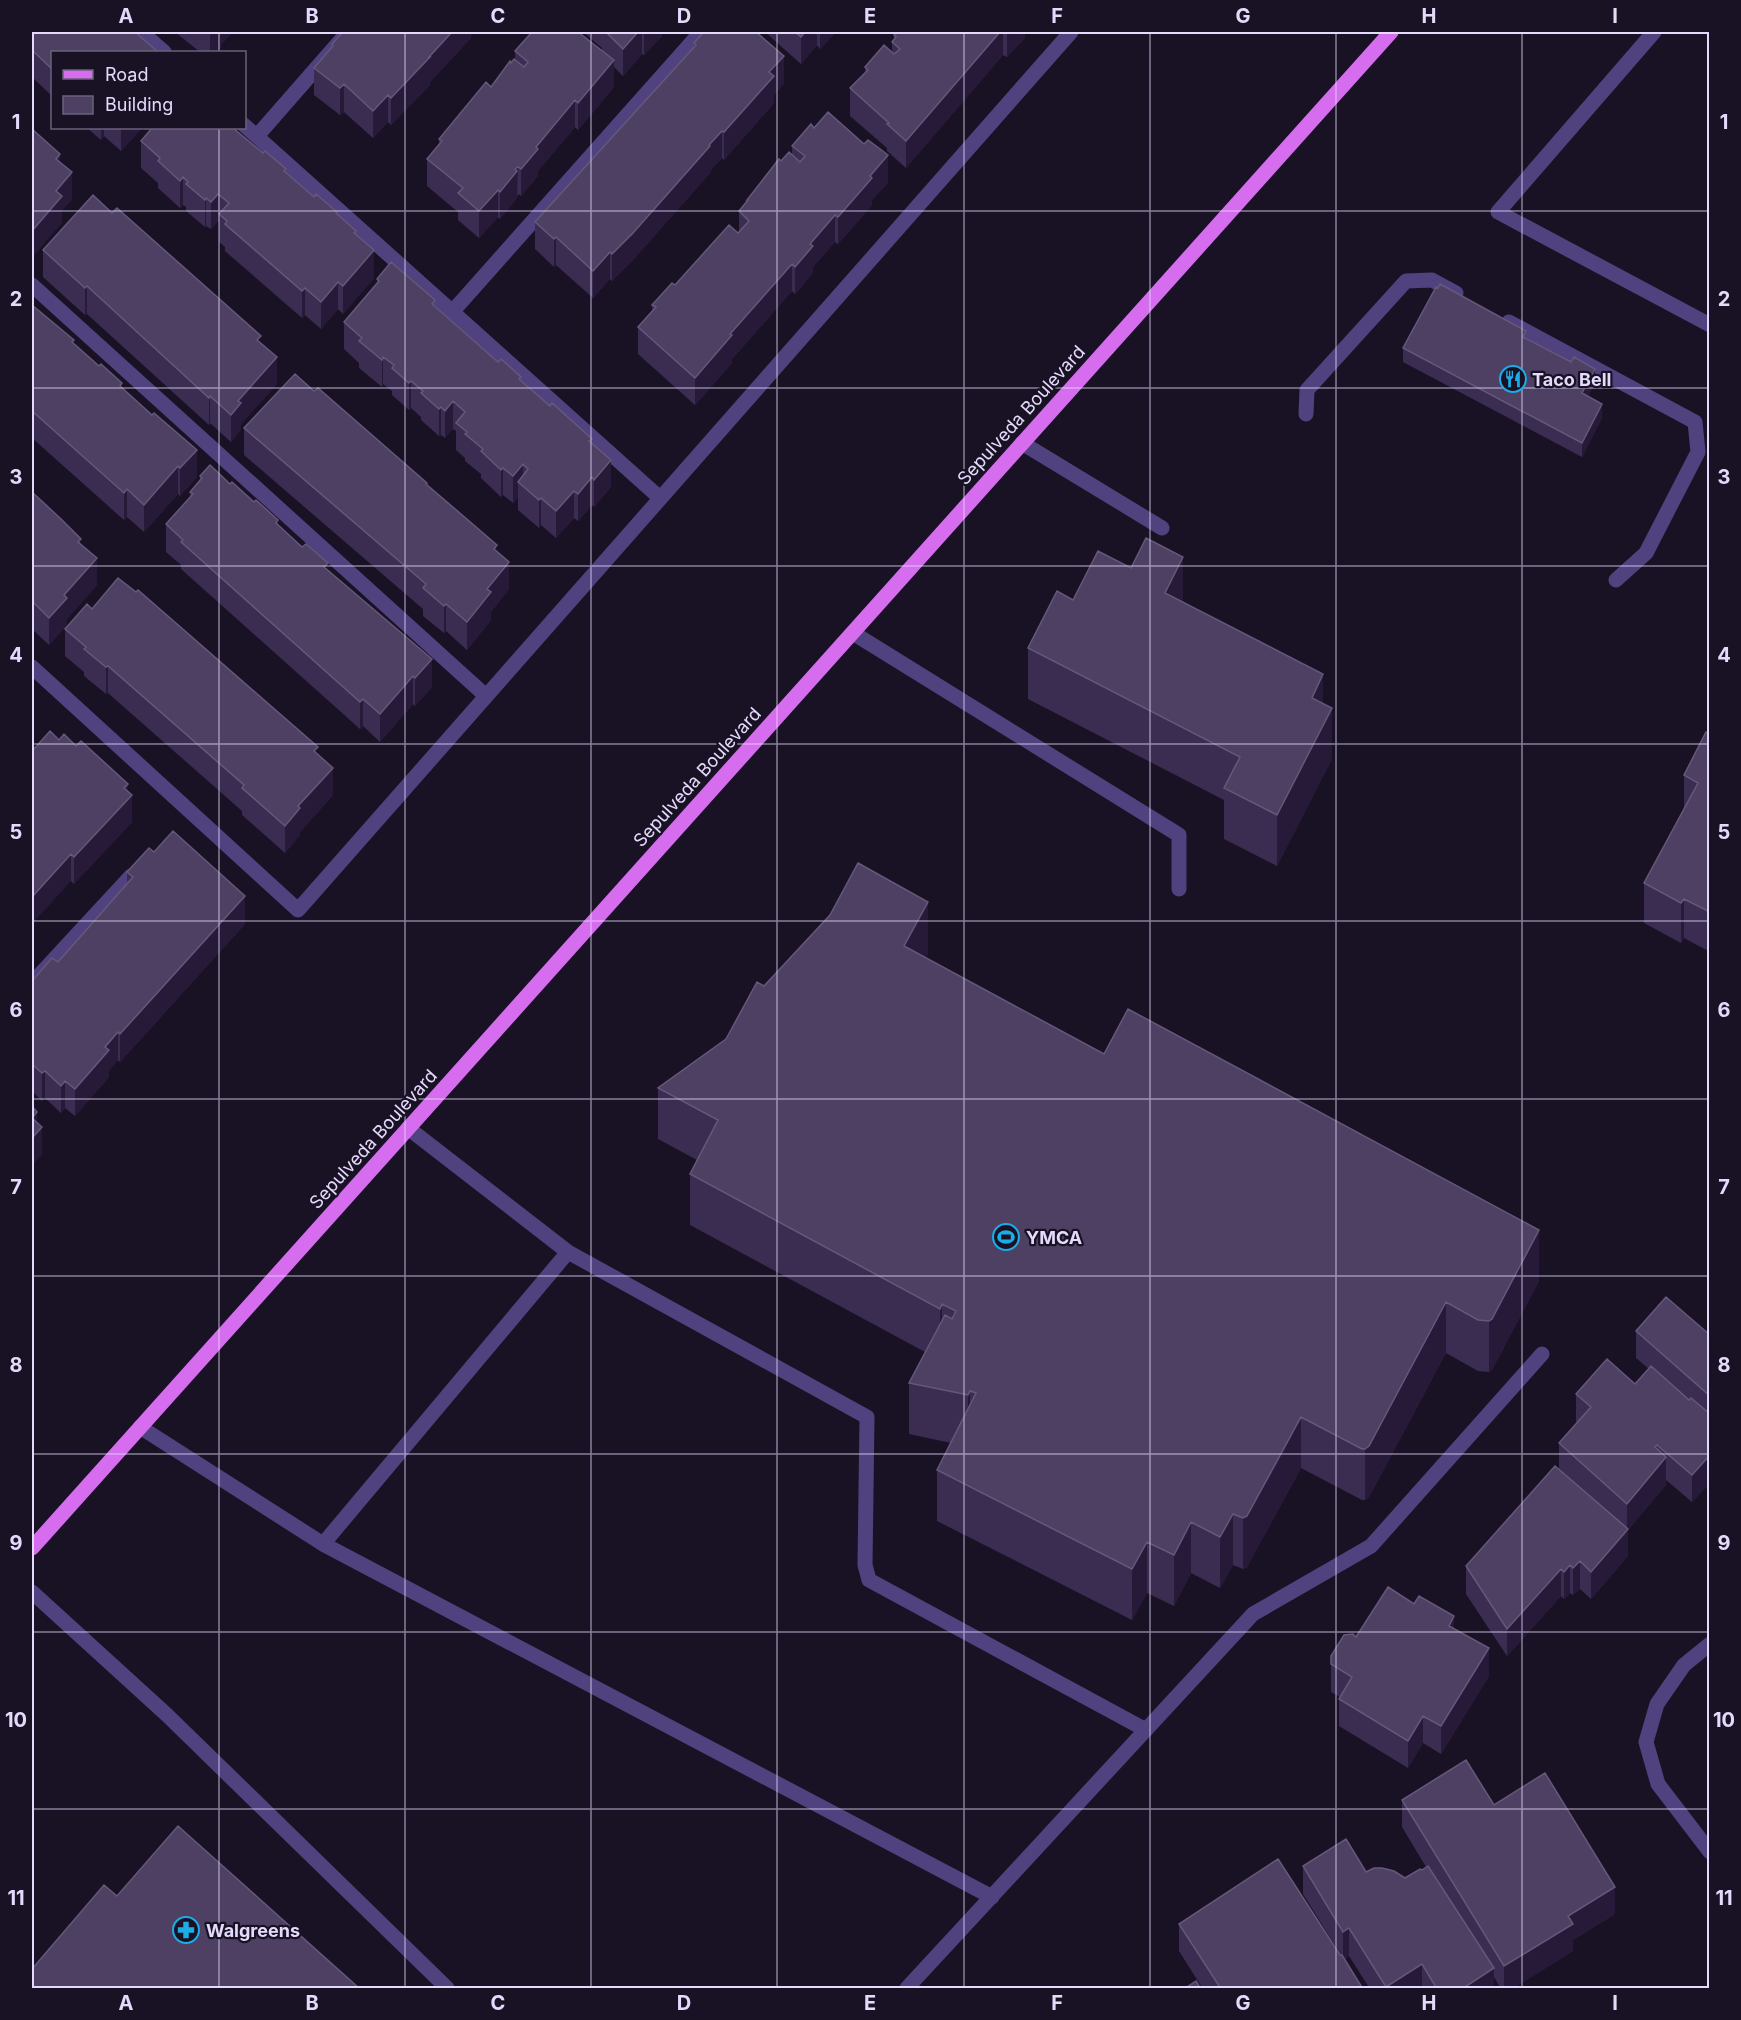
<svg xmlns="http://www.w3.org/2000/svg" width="1741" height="2020" font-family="Inter,sans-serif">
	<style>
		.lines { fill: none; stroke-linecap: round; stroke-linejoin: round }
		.minor { stroke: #50427f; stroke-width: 15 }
		.major { stroke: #d66def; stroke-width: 15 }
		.wall { fill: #3b2d51 }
		.shaded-wall { fill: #261a38 }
		.building { fill: #4d4063; stroke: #65587b; stroke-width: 1.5 }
		.grid { fill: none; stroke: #e4dafb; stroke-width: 1.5; stroke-opacity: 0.55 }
		.labels { text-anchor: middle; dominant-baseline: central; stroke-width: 4.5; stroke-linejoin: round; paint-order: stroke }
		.poi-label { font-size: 18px; font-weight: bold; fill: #e4dafb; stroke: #191225; text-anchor: start }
		.street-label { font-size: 18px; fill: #e4dafb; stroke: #191225 }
		.neatline { fill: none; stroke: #e4dafb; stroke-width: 2 }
		.grid-label { font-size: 20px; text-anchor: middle; font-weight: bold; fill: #e4dafb }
	</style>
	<rect width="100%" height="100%" fill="#191225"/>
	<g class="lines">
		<path class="minor" d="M141 32 164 52
			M1654 32 1498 212 1710 325
			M244 125 660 498
			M257 136 348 32
			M32 285 486 696
			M453 311 701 32
			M1509 322 1695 422 1698 452 1646 553 1616 580
			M1306 414 1307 390 1406 281 1432 280 1456 293
			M1022 443 1162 528
			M853 633 1179 835V889
			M32 667 298 910 1071 32
			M32 983 131 876
			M408 1128 568 1252 867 1417 865 1565 869 1580 1146 1730
			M140 1427 323 1544 992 1897
			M323 1544 568 1252
			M32 1592 167 1715 447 1988
			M1710 1644 1684 1665 1657 1704 1646 1742 1658 1784 1710 1852
			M907 1988 1253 1614 1371 1546 1542 1354"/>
		<path class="major" d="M32 1548 1391 32"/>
	</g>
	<path class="wall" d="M32 32H131L52 52V96L32 77Z
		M175 32H233L221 44V47L217 52H200Z
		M343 32H474L471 35V38L430 82V85L391 125 388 122 373 138 344 112 340 115 314 95V68L332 48V44Z
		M583 32H669L667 34 663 32 662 33V36L644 55 642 54 623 76 614 67V87L578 130 575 127 538 171V176L521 196 518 194 517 198 500 219 498 217 479 238 458 220V212L427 186V159L439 144V139L491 87 511 63 515 60V51L602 50V48Z
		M765 32H836L820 49 817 45 801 64Z
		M898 32H1025V38L1007 57 1003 55 906 168 887 151V148L850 116V88L865 73V67L892 52V42L894 39V35Z
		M694 43 784 83 774 95V103L724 160 722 158 710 171V173L633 260 612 281 610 279 593 298 556 265 554 267 535 249V222L694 47Z
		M87 128H142L121 151 104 136 101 140Z
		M814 128 888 183 872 200V205L838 244 835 242 813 267V273L795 294 792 291 732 359V363L695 405 638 354V327L652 312V305L739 233V211L747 202V200L781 161 792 155V146Z
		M141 141 263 153 314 197 337 214 356 235 374 278 343 314 338 309 321 329 305 315 302 318 225 251V247L219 242V222L218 221 211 229 206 226 205 227 186 211V207L183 205 180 208 158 188V183L141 168Z
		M112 213 261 343 277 384 241 424V430L231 442 210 423 209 425 87 314 85 315 43 277V250Z
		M377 279 435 307 498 362 521 380 592 443 611 487 594 507 592 505 578 521 574 518 556 538 541 525 539 528 518 510V497L513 503 503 495 501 497 481 478V474L465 461V458L456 450V431L453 429 445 438 441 435 439 436 421 420V417L411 408 409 410 392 395V391L383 384 382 387 359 368V363L344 349V322L377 284Z
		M32 305 122 388 197 477 180 496 178 494 144 532 127 517 124 520 32 438Z
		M1526 338 1595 383 1588 396 1602 418 1582 457 1403 362V348Z
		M314 391 427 485 497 551 509 589 491 612V620L467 650 446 631 444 633 423 616V609L244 455V428Z
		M200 476 230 484 328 570 432 687 415 706 413 704 380 742 363 726 360 729 181 569V565L166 552V524L190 497V492L200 480Z
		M32 492 81 544 97 585 67 619V625L49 645 32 629Z
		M1073 600 1183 603 1323 704 1332 759 1277 866 1224 839V800L1028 699V648Z
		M92 609 318 755 333 795 300 832V835L285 853 242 815V811L108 693 106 694 84 676V672L65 656V629Z
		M1710 734V952L1684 938 1681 943 1644 923V883L1684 810V775Z
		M59 740 128 792 132 822 74 884 71 881Z
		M127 872 245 924 120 1062 118 1060 109 1070V1077L75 1116 65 1108 61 1113 45 1098 42 1101 32 1091V981L58 962 127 884Z
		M928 953 925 958 1104 1054 1539 1281 1492 1370 1489 1372 1478 1371 1446 1353 1369 1497 1365 1500H1362L1301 1468 1247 1567 1243 1569 1233 1565 1220 1588 1191 1573 1174 1606 1147 1593 1132 1620 937 1521V1470L951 1443 909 1434V1383L925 1352 690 1225V1174L697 1160 658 1139V1088L726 1039 764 986Z
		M1710 1305V1483L1692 1502 1666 1480V1485L1628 1530V1556L1591 1599 1580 1589 1573 1595 1570 1593 1564 1599 1561 1596 1507 1656 1466 1594V1566L1559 1469V1443L1577 1423 1576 1422V1394L1635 1384 1649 1369 1636 1358V1331L1707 1333V1309Z
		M1414 1604 1454 1629 1489 1676 1441 1754 1423 1743 1408 1768 1339 1726V1699L1340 1697 1331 1692V1656L1356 1637Z
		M1402 1800 1494 1805 1615 1914 1573 1940V1951L1512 1989H1501L1494 1977V1989H1370L1349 1956 1345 1959 1363 1989H1203L1179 1951V1924L1341 1955 1303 1894V1866L1366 1872 1405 1878 1422 1870 1426 1867 1402 1827Z"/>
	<path class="shaded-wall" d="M211 32H233L221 44V47L217 52H210V33Z
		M452 32H474L471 35V38L430 82V85L391 125V98Z
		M638 32H642V54L623 76V49Z
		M644 32H663L662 33V36L644 55Z
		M805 32H817V45L801 64V37Z
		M820 32H836L820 49Z
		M1000 32H1003V55L906 168V141Z
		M1007 32H1025V38L1007 57Z
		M784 56V83L774 95V103L724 160V132L769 72Z
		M614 60V87L578 130V103Z
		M344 84V112L340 115V88Z
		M388 95V122L373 138V111Z
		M575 100V127L538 171V176L521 196V169L536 147Z
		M101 128H104V136L101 140Z
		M121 128H142L121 151Z
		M722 131V158L710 171V173L633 260 612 281V254Z
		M60 154V181L56 159Z
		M888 155V183L872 200V205L838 244V217L870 176Z
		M518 167 517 198 500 219V192Z
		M72 172V200L62 211V223L32 258V231L56 191Z
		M183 177V205L180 208V181Z
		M498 190V217L479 238V211Z
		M218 194V221L211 229V202Z
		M206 198V226L205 227V200Z
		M835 215V242L813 267V273L795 294V267L810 244Z
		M556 237V265L554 267V239Z
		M374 250V278L343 314V286Z
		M610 252V279L593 298V271Z
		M792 264V291L732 359V363L695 405V378L730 334Z
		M338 282V309L321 329V302Z
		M87 286V314L85 315V288Z
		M305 288V315L302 318V291Z
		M277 357V384L241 424V430L231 442V415L238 401Z
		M383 357V384L382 387V360Z
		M1595 369V383L1582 407V393Z
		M411 381V408L409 410V383Z
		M210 396V423L209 425V398Z
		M453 401V429L445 438V411Z
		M1602 404V418L1582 457V443Z
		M441 407V435L439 436V409Z
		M197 450V477L180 496V468Z
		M611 460V487L594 507V480Z
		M523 464V487L518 482V497L513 503V476Z
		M178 466V494L144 532V505Z
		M503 468V495L501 497V470Z
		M592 477V505L578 521V494Z
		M127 489V517L124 520V493Z
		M574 491V518L556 538V511Z
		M541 498V525L539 528V500Z
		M1183 557V608L1165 593Z
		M97 558V585L67 619V625L49 645V618L64 595Z
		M509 562V589L491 612V620L467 650V622L487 589Z
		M446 604V631L444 633V606Z
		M432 659V687L415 706V678Z
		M108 666V693L106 694V667Z
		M1323 674V725L1332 708V759L1277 866V815L1312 698Z
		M413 676V704L380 742V714Z
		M363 699V726L360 729V702Z
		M333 768V795L300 832V835L285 853V826L298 806Z
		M128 784V799L132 795V822L74 884V857L124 788Z
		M71 854V881L32 924V897Z
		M245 896V924L120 1062V1034Z
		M1684 899V938L1681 943V903Z
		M928 902V953L904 997V946Z
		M118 1032V1060L109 1070V1077L75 1116V1089L105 1047Z
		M45 1071V1098L42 1101V1073Z
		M65 1081V1108L61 1113V1086Z
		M37 1112V1132L42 1127V1155L32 1165V1118Z
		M1539 1230V1281L1492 1370 1489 1372V1321Z
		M1446 1302V1353L1369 1497 1365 1500V1449Z
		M942 1304V1355L940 1360V1309Z
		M970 1391V1442L968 1446V1395Z
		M1301 1417V1468L1247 1567 1243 1569V1518Z
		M1657 1445V1468L1666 1457V1485L1628 1530V1556L1591 1599V1572L1627 1531V1504L1655 1447Z
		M1710 1455V1483L1692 1502V1475Z
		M1233 1514V1565L1220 1588V1537Z
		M1191 1522V1573L1174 1606V1555Z
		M1147 1542V1593L1132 1620V1569Z
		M1580 1561V1589L1573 1595V1568Z
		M1570 1565V1593L1564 1599V1572Z
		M1561 1569V1596L1507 1656V1629Z
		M1454 1616V1643L1449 1626Z
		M1489 1648V1676L1441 1754V1726Z
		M1423 1716V1743L1408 1768V1741Z
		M1615 1887V1914L1573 1940V1951L1512 1989H1504V1966L1568 1916Z
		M1349 1928V1956L1343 1960V1932Z
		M1422 1964V1989H1386V1987Z
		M1494 1968V1989H1462Z"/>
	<path class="building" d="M32 32H135L158 52H52V69L32 50Z
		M343 32H452L429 57H430L391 98 388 95 373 111 344 84 340 88 314 68 333 46 332 44Z
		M532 32H578L614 60 578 103 575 100 536 147 538 149 521 169 518 167 515 169 517 171 500 192 498 190 479 211 458 193 463 188 427 159 442 141 439 139 486 82 491 87 510 61 511 63 514 59 524 67 528 62 515 51Z
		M606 32H638L623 49Z
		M704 32H756L784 56 769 72 774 76 724 132 722 131 709 145 710 146 633 233 612 254 610 252 593 271 556 237 554 239 535 222 696 45 694 43Z
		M795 32H805L801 37Z
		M898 32H1000L906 141 887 124 889 123 850 88 868 70 865 67 884 45 894 54 900 49 892 42 896 37 894 35Z
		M828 112 864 144 868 140 888 155 870 176 872 178 838 217 835 215 810 244 813 246 795 267 792 264 730 334 732 335 695 378 638 327 656 307 652 305 672 283 675 285 729 225 738 233 749 221 739 211 748 200H747L779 159 781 161 789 152 800 162 805 156 792 146 811 124 814 128Z
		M152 128H233L263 153 265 151 286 169 284 171 314 197 316 194 337 212 336 213 356 231 354 233 374 250 343 286 338 282 321 302 305 288 302 291 225 224 227 221 219 214 229 203 218 194 211 202 206 198 205 200 186 184 188 182 183 177 180 181 158 161 160 158 141 141Z
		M32 129 60 154 56 159 72 172 56 191 62 196 32 231Z
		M93 195 112 213 117 208 261 336 257 340 277 357 238 401 241 403 231 415 210 396 209 398 87 286 85 288 43 250Z
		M391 262 435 300 432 304 498 362 501 359 521 377 519 379 550 406 552 403 592 439 589 441 611 460 594 480 592 477 578 494 574 491 556 511 541 498 539 500 518 482 528 469 523 464 513 476 503 468 501 470 481 451 483 449 465 434 467 432 456 423 465 412 453 401 445 411 441 407 439 409 421 393 423 391 411 381 409 383 392 368 394 365 383 357 382 360 359 341 362 338 344 322 379 281 377 279Z
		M1440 284 1526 331 1523 337 1571 362 1574 357 1595 369 1582 393 1602 404 1582 443 1403 348 1436 287 1438 288Z
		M32 305 74 340 72 342 99 366 101 364 122 383 120 386 152 415 154 413 197 450 180 468 178 466 144 505 127 489 124 493 32 411Z
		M295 374 314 391 318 388 427 483 426 484 497 545 494 549 509 562 487 589 491 592 467 622 446 604 444 606 423 588 426 584 244 428Z
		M210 465 230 484 232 482 254 502 256 500 278 520 276 523 302 547 306 544 328 563 324 567 432 659 415 678 413 676 380 714 363 699 360 702 181 542 183 540 166 524 193 494 190 492 202 478 200 476Z
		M32 492 61 519 81 539 78 542 97 558 64 595 67 598 49 618 32 601Z
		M1146 538 1183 557 1165 593 1323 674 1312 698 1332 708 1277 815 1224 788 1240 757 1028 648 1057 591 1073 600 1098 551 1131 568Z
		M118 578 136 592 138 590 318 747 314 751 333 768 298 806 300 808 285 826 242 788 244 785 108 666 106 667 84 649 86 647 65 629 87 604 92 609Z
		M50 731 59 740 64 734 76 746 81 741 128 784 124 788 132 795 74 857 71 854 32 897V751Z
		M1706 732 1710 734V912L1684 899 1681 903 1644 883 1698 783 1684 775Z
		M173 831 245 896 120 1034 118 1032 105 1047 109 1050 75 1089 65 1081 61 1086 45 1071 42 1073 32 1064V981L52 958 58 962 133 877 127 872 149 848 154 852Z
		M858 863 928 902 904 946 1104 1054 1128 1009 1539 1230 1492 1319 1489 1321 1478 1320 1446 1302 1369 1446 1365 1449H1362L1301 1417 1247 1516 1243 1518 1233 1514 1220 1537 1191 1522 1174 1555 1147 1542 1132 1569 937 1470 976 1393 970 1391 968 1395 909 1383 945 1315 952 1319 956 1311 942 1304 940 1309 690 1174 718 1120 658 1088 726 1039 757 982 764 986 830 915Z
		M32 1106 37 1112 32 1118 42 1127 32 1138Z
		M1666 1297 1710 1335V1396L1636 1331Z
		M1607 1359 1635 1384 1651 1366 1689 1400 1691 1398 1710 1414V1455L1692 1475 1657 1445 1655 1447 1666 1457 1627 1504 1559 1443 1591 1407 1576 1394Z
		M1555 1466 1628 1529 1591 1572 1580 1561 1573 1568 1570 1565 1564 1572 1561 1569 1507 1629 1466 1566Z
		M1388 1587 1414 1604 1419 1596 1454 1616 1449 1626 1489 1648 1441 1726 1423 1716 1408 1741 1339 1699 1352 1677 1331 1664V1656L1344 1635 1353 1634 1356 1637Z
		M1466 1760 1494 1805 1545 1773 1615 1887 1568 1916 1573 1924 1504 1966 1402 1800Z
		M178 1826 360 1989H32V1969L104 1885 117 1896Z
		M1346 1839 1366 1872 1374 1868H1382L1394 1871 1405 1878 1420 1869 1422 1870 1428 1866 1494 1968 1462 1989H1437L1422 1964 1386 1987 1349 1928 1343 1932 1303 1866Z
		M1278 1859 1340 1955H1342L1363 1989H1295L1294 1987 1292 1989H1221L1179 1924Z
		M1196 1981 1201 1989H1184Z"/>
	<path class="grid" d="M219 32V52M405 32V1988M591 32V1988M777 32V1988M964 32V1988M1150 32V1988M1336 32V1988M1522 32V1988M219 128V1988M32 211H1710M32 388H1710M32 566H1710M32 744H1710M32 921H1710M32 1099H1710M32 1276H1710M32 1454H1710M32 1632H1710M32 1809H1710"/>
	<defs>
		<symbol id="restaurant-ring" viewBox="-11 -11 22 22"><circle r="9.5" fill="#191225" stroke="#1cace6" stroke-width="1.5"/><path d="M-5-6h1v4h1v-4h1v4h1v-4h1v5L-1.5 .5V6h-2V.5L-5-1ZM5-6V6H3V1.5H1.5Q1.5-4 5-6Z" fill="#1cace6"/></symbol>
		<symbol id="stadium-ring" viewBox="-11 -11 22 22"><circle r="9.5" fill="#191225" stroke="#1cace6" stroke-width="1.5"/><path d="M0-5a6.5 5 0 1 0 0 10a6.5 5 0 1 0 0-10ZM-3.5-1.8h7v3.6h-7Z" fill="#1cace6"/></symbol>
		<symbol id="pharmacy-ring" viewBox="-11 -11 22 22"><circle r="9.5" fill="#191225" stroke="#1cace6" stroke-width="1.5"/><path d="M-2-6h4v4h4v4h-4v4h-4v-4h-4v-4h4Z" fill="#1cace6"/></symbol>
	</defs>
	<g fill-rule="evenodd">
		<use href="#restaurant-ring" x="1498" y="364" width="30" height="30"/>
		<use href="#stadium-ring" x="991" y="1222" width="30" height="30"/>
		<use href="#pharmacy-ring" x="171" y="1915" width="30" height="30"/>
	</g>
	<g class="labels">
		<g class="poi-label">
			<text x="1532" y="379">Taco Bell</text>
			<text x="1026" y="1237">YMCA</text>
			<text x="206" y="1930">Walgreens</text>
		</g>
		<g class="street-label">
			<text transform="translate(1021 415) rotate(-48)">Sepulveda Boulevard</text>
			<text transform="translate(697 777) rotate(-48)">Sepulveda Boulevard</text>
			<text transform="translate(373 1139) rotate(-48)">Sepulveda Boulevard</text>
		</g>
	</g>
	<rect width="1741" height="2020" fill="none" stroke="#191225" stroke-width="66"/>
	<rect x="51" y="51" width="195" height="78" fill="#191225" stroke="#6a627b" stroke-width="1.5"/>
	<rect x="63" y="70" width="30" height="9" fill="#d66def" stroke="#6a627b" stroke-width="1.5"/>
	<text x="105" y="81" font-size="18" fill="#e4dafb">Road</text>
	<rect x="63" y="96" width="30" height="18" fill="#4d4063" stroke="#6a627b" stroke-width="1.5"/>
	<text x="105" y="111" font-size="18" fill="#e4dafb">Building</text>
	<rect x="33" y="33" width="1675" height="1954" class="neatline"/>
	<g class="grid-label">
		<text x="126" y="23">A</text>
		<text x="312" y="23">B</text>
		<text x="498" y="23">C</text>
		<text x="684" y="23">D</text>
		<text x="870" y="23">E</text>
		<text x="1057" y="23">F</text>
		<text x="1243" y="23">G</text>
		<text x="1429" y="23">H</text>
		<text x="1615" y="23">I</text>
		<text x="16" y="129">1</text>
		<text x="1724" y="129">1</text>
		<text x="16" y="306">2</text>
		<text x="1724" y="306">2</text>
		<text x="16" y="484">3</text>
		<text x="1724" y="484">3</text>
		<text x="16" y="662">4</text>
		<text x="1724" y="662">4</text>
		<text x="16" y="839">5</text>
		<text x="1724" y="839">5</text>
		<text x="16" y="1017">6</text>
		<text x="1724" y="1017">6</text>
		<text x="16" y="1194">7</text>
		<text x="1724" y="1194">7</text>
		<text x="16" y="1372">8</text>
		<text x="1724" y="1372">8</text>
		<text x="16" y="1550">9</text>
		<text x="1724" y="1550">9</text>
		<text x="16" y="1727">10</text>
		<text x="1724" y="1727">10</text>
		<text x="16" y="1905">11</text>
		<text x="1724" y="1905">11</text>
		<text x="126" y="2010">A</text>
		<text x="312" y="2010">B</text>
		<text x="498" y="2010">C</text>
		<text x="684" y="2010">D</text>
		<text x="870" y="2010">E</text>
		<text x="1057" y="2010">F</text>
		<text x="1243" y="2010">G</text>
		<text x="1429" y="2010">H</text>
		<text x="1615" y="2010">I</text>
	</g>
</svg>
